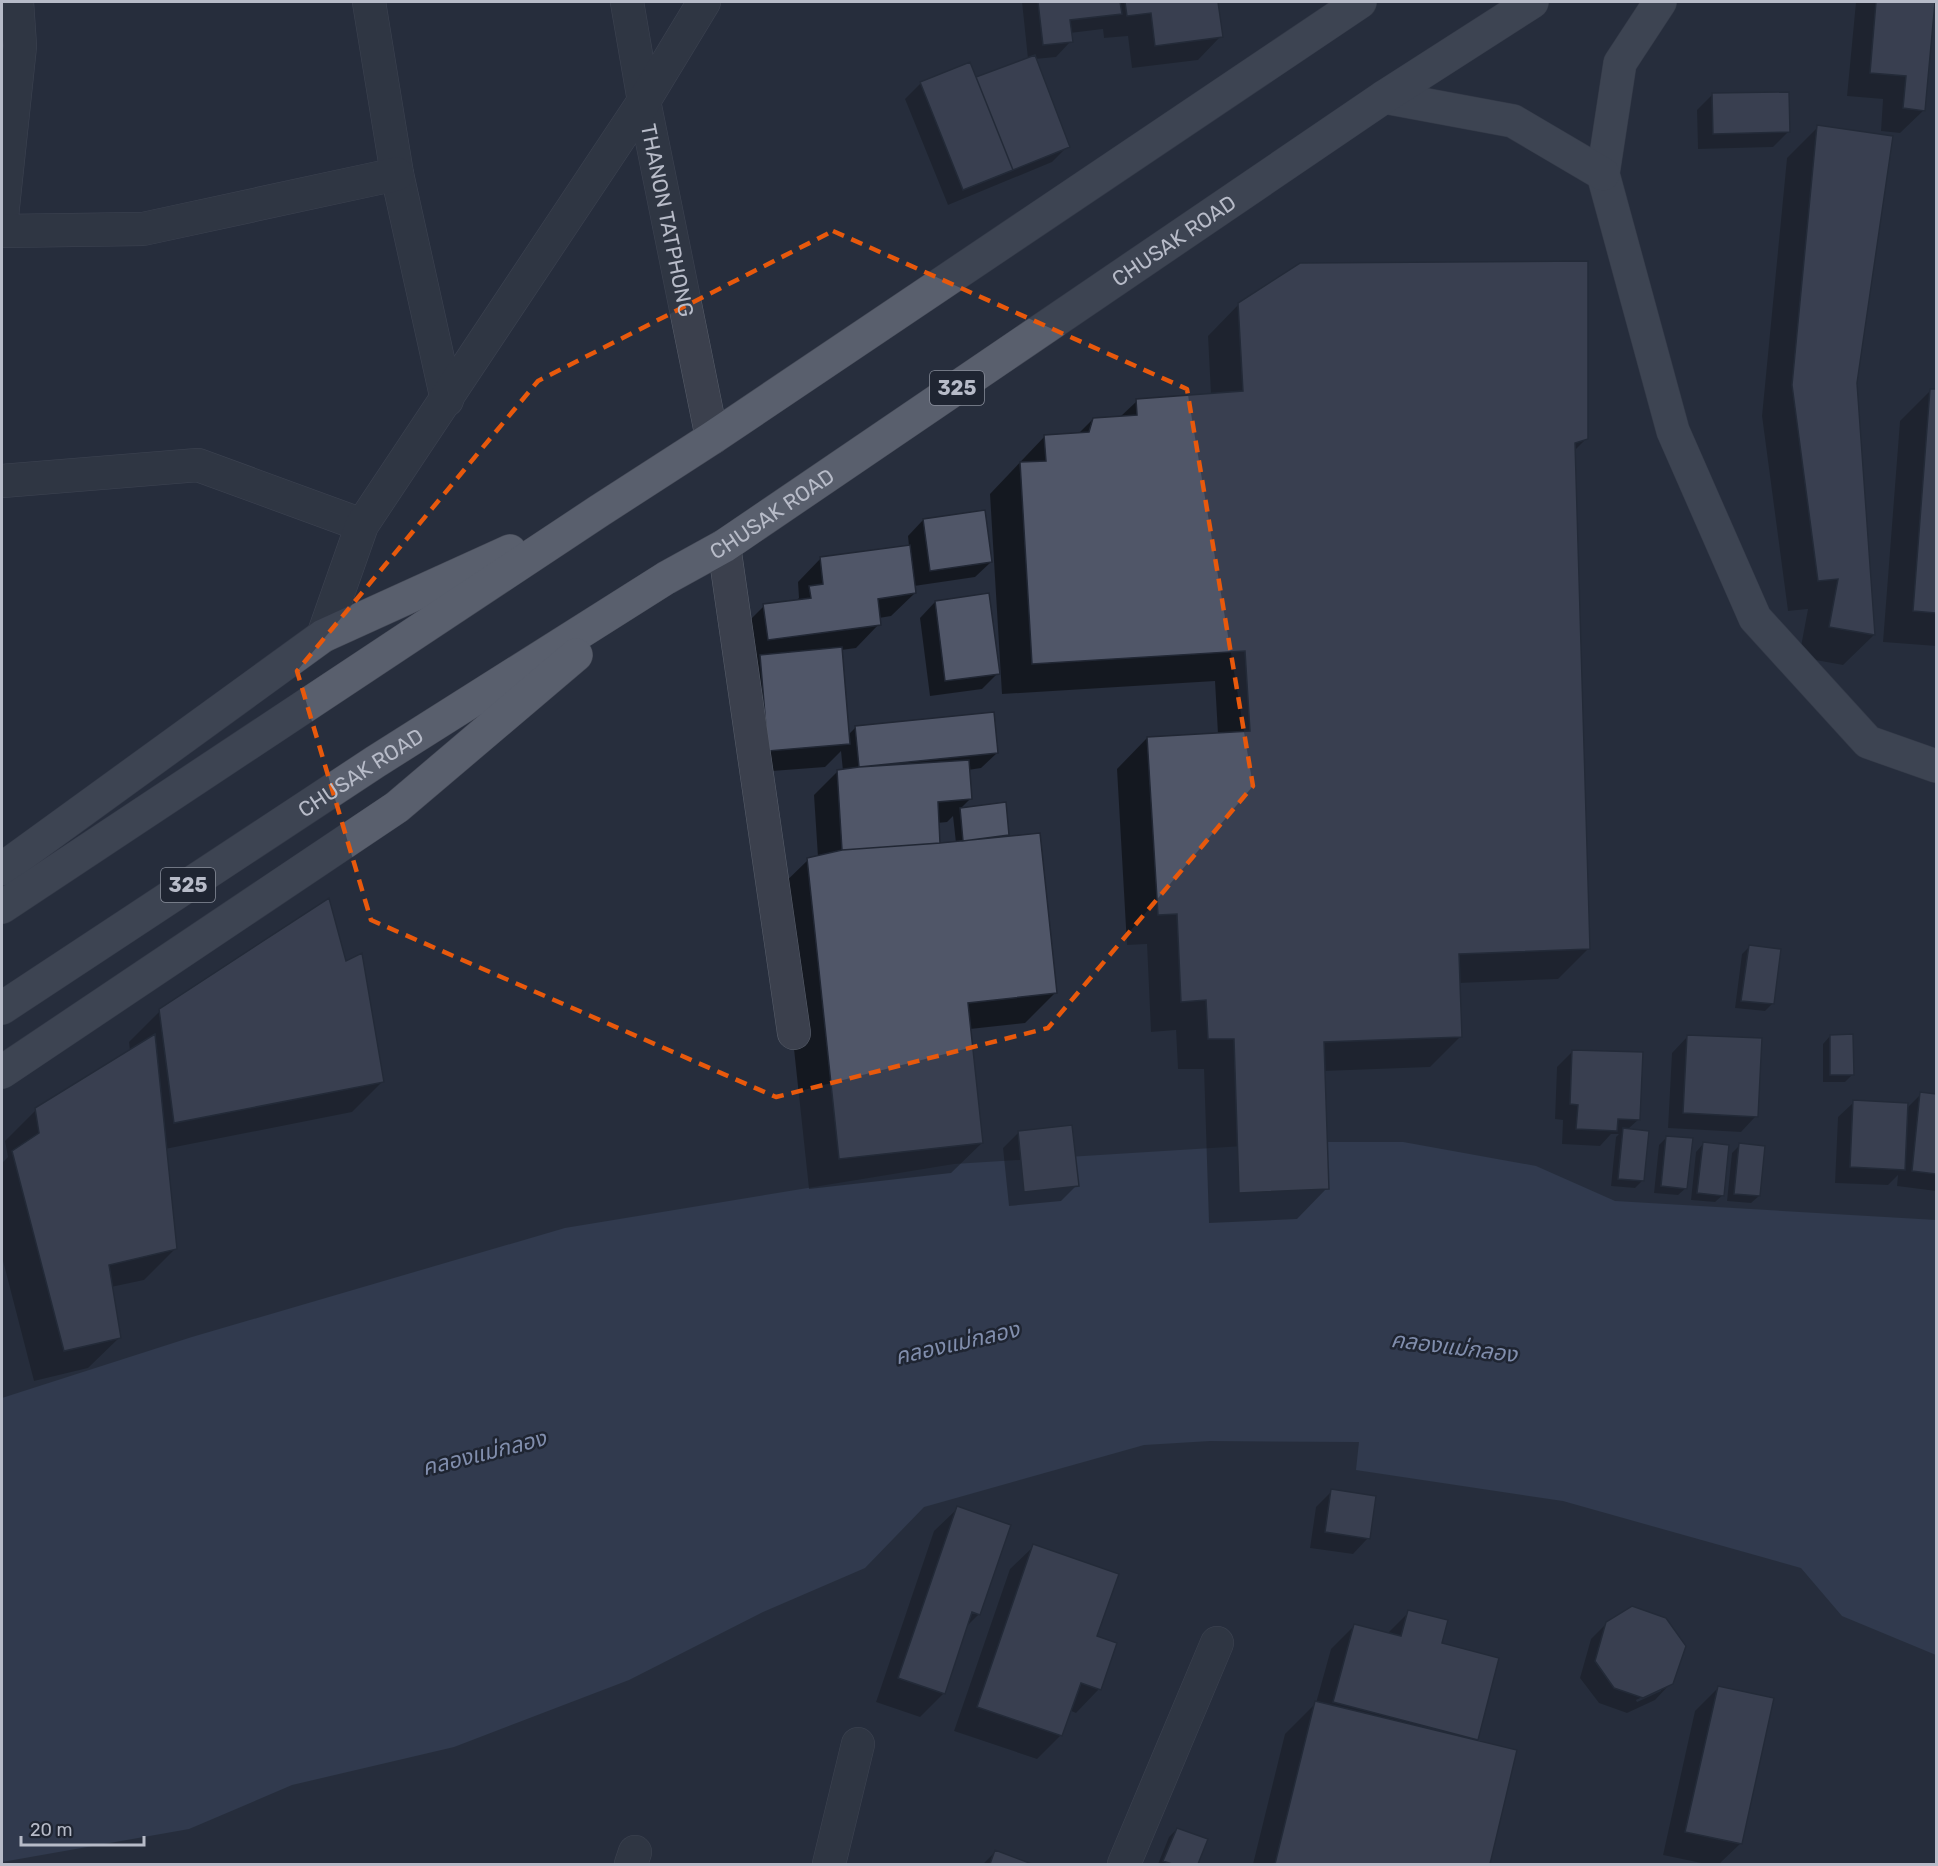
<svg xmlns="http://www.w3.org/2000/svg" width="1938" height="1866" font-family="Rubik,'Noto Sans Thai',sans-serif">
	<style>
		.water { fill: #3e4a64 }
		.shadow { fill: #0007; fill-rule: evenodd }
		.building { fill: #505668; stroke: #212734; stroke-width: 1.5 }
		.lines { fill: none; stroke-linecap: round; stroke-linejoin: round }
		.minor-casing { stroke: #585e6b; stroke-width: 34 }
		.major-casing { stroke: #444956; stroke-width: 34 }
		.minor { stroke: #3b404d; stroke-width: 33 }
		.major { stroke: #595f6d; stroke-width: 33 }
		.marked { fill: none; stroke: #e8590c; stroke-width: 4.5; stroke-dasharray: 12 8; stroke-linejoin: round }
		.labels { text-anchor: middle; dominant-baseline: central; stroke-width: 5; stroke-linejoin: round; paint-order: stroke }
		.shield { fill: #1f2532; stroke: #898e9b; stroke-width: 1.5 }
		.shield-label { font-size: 20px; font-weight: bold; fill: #b7bbc8 }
		.street-label { font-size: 21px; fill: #b7bbc8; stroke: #1f2532 }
		.water-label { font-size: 22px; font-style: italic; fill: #818ead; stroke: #1f2532 }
	</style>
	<rect width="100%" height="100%" fill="#272e3d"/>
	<path class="water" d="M1307 1142H1403L1536 1166 1615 1201 1936 1220V1655L1842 1616 1801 1568 1563 1501 1356 1470 1359 1442 1210 1441 1144 1445 924 1507 865 1568 763 1612 629 1680 454 1747 292 1785 189 1829 2 1862V1398L192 1337 565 1228 954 1164Z"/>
	<path class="shadow" d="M1022 2H1217L1221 36 1198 60 1132 68 1128 36 1104 38 1103 29 1070 33 1071 41 1056 57 1035 59 1068 146 1052 162 948 205 905 99 921 83 975 79 1028 59Z
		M1856 2H1934L1924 110 1900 133 1881 131 1883 99 1847 96Z
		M1713 94 1789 131 1773 147 1698 149 1697 110Z
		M1818 127 1855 383 1874 635 1843 665 1799 657 1808 609 1788 611 1762 416 1787 158Z
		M1239 304 1587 438 1573 452 1589 948 1558 979 1459 983 1461 1036 1430 1067 1324 1071 1327 1188 1297 1219 1209 1223 1204 1069H1178L1176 1030 1151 1032 1147 944 1127 945 1117 769 1147 738 1218 734 1215 681 1002 694 990 494 1045 436 1078 434 1093 419 1120 417 1137 401 1211 395 1208 336Z
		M1931 390 1936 391V646L1883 642 1900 421Z
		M923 520 991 562 975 577 914 586 915 593 891 616 879 618V624L856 648 841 650 848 735 855 728 997 753 981 768 968 770 970 799 960 809 1004 803 1008 835 1004 838 1056 992 1025 1023 970 1029 982 1143 951 1173 809 1189 777 890 808 860 818 857 814 795 838 771H843L841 751 825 767 745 773 741 629 764 606 796 601 799 598 798 582 821 558 909 546 908 536ZM953 816 956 843 939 845 937 823 947 822Z
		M935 602 998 673 982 689 930 696 920 618Z
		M1749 947 1772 1004 1765 1011 1735 1008 1742 954Z
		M345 963 383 1081 352 1112 165 1149 175 1249 144 1280 111 1287 119 1338 88 1368 34 1381 2 1257V1163L8 1157 5 1141 36 1110 130 1051 129 1042 160 1011Z
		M1830 1036 1852 1075 1845 1082H1823V1044Z
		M1687 1037 1756 1116 1741 1132 1668 1128 1672 1053Z
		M1573 1051 1639 1119 1627 1130 1643 1180 1635 1188 1611 1186 1616 1137 1619 1134H1611L1600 1146 1562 1144 1563 1120 1555 1119 1557 1067Z
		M1921 1094 1936 1096V1191L1897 1186 1898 1175 1888 1185 1835 1183 1838 1117 1854 1102 1907 1108Z
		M1019 1132 1077 1185 1061 1201 1009 1206 1003 1148Z
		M1667 1137 1686 1188 1678 1195 1654 1193 1659 1145Z
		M1703 1144 1723 1195 1715 1202 1691 1200 1696 1152Z
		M1740 1145 1759 1196 1751 1203 1727 1201 1732 1153Z
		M1332 1491 1368 1538 1353 1554 1310 1548 1316 1507Z
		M958 1508 979 1614 966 1627 943 1694 920 1717 876 1702 934 1531Z
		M1034 1546 1095 1637 1099 1689 1076 1713 1069 1710 1061 1735 1037 1759 954 1731 1010 1569Z
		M1409 1612 1440 1644 1477 1739 1474 1741 1515 1751 1488 1864H1253L1285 1734 1316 1703 1331 1649 1354 1626 1387 1634Z
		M1607 1623 1671 1683 1655 1700 1627 1713 1599 1703 1580 1678 1591 1639ZM1661 1688V1691L1637 1702 1636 1700Z
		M1718 1688 1740 1844 1719 1864H1706L1663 1855 1695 1711Z
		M1177 1829 1206 1840 1196 1864H1158L1169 1837Z
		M995 1852 1028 1864H983Z"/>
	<path class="building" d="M1038 2H1120L1122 14 1070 20 1073 42 1043 45Z
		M1125 2H1218L1223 37 1155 46 1151 13 1127 16Z
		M1876 2H1935L1925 111 1903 108 1906 76 1870 73Z
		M1035 55 1070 147 1013 170 976 77Z
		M970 62 1013 170 963 190 920 82Z
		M1789 92 1790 132 1713 134 1712 93Z
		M1817 125 1893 136 1857 383 1875 635 1829 627 1838 579 1818 581 1792 385Z
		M1588 261V439L1575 443 1590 949 1459 954 1462 1037 1324 1042 1329 1189 1239 1193 1234 1039H1208L1206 1000 1181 1002 1177 914 1158 915 1147 737 1250 731 1245 651 1032 664 1020 462 1046 461 1044 435 1089 432 1093 418 1137 415 1136 399 1243 391 1238 303 1300 263Z
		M1930 389H1936V613L1913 611Z
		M985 510 992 562 930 571 923 519Z
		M910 545 916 593 878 599 881 625 768 640 763 604 811 598 809 586 823 584 820 557Z
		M989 593 1000 674 945 681 935 601Z
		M842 647 850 744 768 751 760 655Z
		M994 712 998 753 859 767 855 726Z
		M969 760 972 799 938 802 940 843 842 850 837 770 859 767Z
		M1006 802 1009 835 963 841 960 808Z
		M1040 833 1057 993 968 1003 983 1143 839 1159 807 858 842 850 940 843Z
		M329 898 346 961 362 953 384 1082 174 1123 159 1009Z
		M1749 945 1781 949 1774 1004 1741 1001Z
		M155 1034 177 1249 109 1265 121 1338 64 1351 12 1151 39 1133 35 1108Z
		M1853 1034 1854 1075H1830V1035Z
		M1687 1035 1762 1038 1758 1117 1683 1113Z
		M1572 1050 1643 1052 1640 1120 1618 1119 1617 1131 1576 1129 1578 1105 1570 1104Z
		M1920 1092 1936 1094V1174L1912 1171Z
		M1853 1100 1908 1103 1905 1170 1850 1167Z
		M1072 1125 1079 1186 1024 1192 1018 1131Z
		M1623 1128 1649 1131 1644 1181 1618 1179Z
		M1666 1136 1693 1138 1687 1189 1661 1186Z
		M1703 1142 1729 1145 1724 1196 1697 1193Z
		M1739 1143 1765 1146 1760 1196 1734 1194Z
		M1331 1489 1376 1496 1370 1539 1325 1532Z
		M957 1506 1011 1525 980 1615 972 1612 945 1694 898 1678Z
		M1033 1544 1119 1574 1097 1636 1117 1643 1101 1690 1081 1683 1062 1736 977 1707Z
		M1632 1606 1666 1618 1686 1646 1673 1684 1643 1698 1614 1688 1595 1661 1606 1622Z
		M1408 1610 1448 1620 1442 1643 1499 1658 1478 1740 1333 1702 1354 1624 1401 1636Z
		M1718 1686 1774 1698 1742 1844 1685 1832Z
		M1315 1701 1517 1750 1490 1864H1275Z
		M1177 1828 1208 1839 1198 1864H1172L1163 1861Z
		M995 1850 1032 1864H990Z"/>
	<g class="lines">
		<defs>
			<g id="minor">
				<path d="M369 2 397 174 447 400"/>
				<path id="s1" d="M627 2 644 101 712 438"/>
				<path d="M2 216 20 46 17 2"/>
				<path d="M2 231 143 229 397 174"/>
				<path d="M2 481 198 465 362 525"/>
				<path d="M724 546 794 1033"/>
				<path d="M323 636 362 525 644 101 704 2"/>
				<path d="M631 1864 635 1852"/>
				<path d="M829 1864 858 1744"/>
				<path d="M1124 1864 1217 1643"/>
			</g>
			<g id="major">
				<path d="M1660 2 1620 63 1603 174 1673 431 1755 618 1868 742 1936 766"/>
				<path d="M1384 97 1513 121 1603 174"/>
				<path d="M2 869 323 636 510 551"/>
				<path d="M2 907 599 511 712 438 1360 2"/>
				<path id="s2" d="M2 1008 375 762 666 578 724 546 1384 97 1532 2"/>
				<path d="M2 1072 397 807 576 655"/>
			</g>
		</defs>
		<use href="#minor" class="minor-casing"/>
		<use href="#major" class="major-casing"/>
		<use href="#minor" class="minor"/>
		<use href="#major" class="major"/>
	</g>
	<path d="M0 0H1938V1866H0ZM833 231 1187 389 1253 786 1048 1028 776 1097 371 920 297 671 538 381Z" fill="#272e3d" fill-opacity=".55" fill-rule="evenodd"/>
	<path class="marked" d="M833 231 1187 389 1253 786 1048 1028 776 1097 371 920 297 671 538 381Z"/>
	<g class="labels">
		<g class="shield">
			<rect x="930" y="371" width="54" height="34" rx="4.5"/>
			<rect x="161" y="868" width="54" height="34" rx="4.5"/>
		</g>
		<g class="shield-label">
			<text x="957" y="388">325</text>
			<text x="188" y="885">325</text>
		</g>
		<g class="street-label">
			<text stroke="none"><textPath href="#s1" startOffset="222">THANON TATPHONG</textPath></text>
			<text stroke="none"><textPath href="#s2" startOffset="1401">CHUSAK ROAD</textPath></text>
			<text stroke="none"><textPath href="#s2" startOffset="915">CHUSAK ROAD</textPath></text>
			<text stroke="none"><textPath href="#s2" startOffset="429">CHUSAK ROAD</textPath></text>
		</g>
		<g class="water-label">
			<text transform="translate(957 1343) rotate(-13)">คลองแม่กลอง</text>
			<text transform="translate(1454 1347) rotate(7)">คลองแม่กลอง</text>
			<text transform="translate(484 1453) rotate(-14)">คลองแม่กลอง</text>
		</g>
	</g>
	<rect width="1938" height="1866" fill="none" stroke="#b7bbc8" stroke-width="6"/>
	<path d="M21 1836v9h123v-9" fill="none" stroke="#b7bbc8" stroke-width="3"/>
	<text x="30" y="1836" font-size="18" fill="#b7bbc8" stroke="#1f2532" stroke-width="4.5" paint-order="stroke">20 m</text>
</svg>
